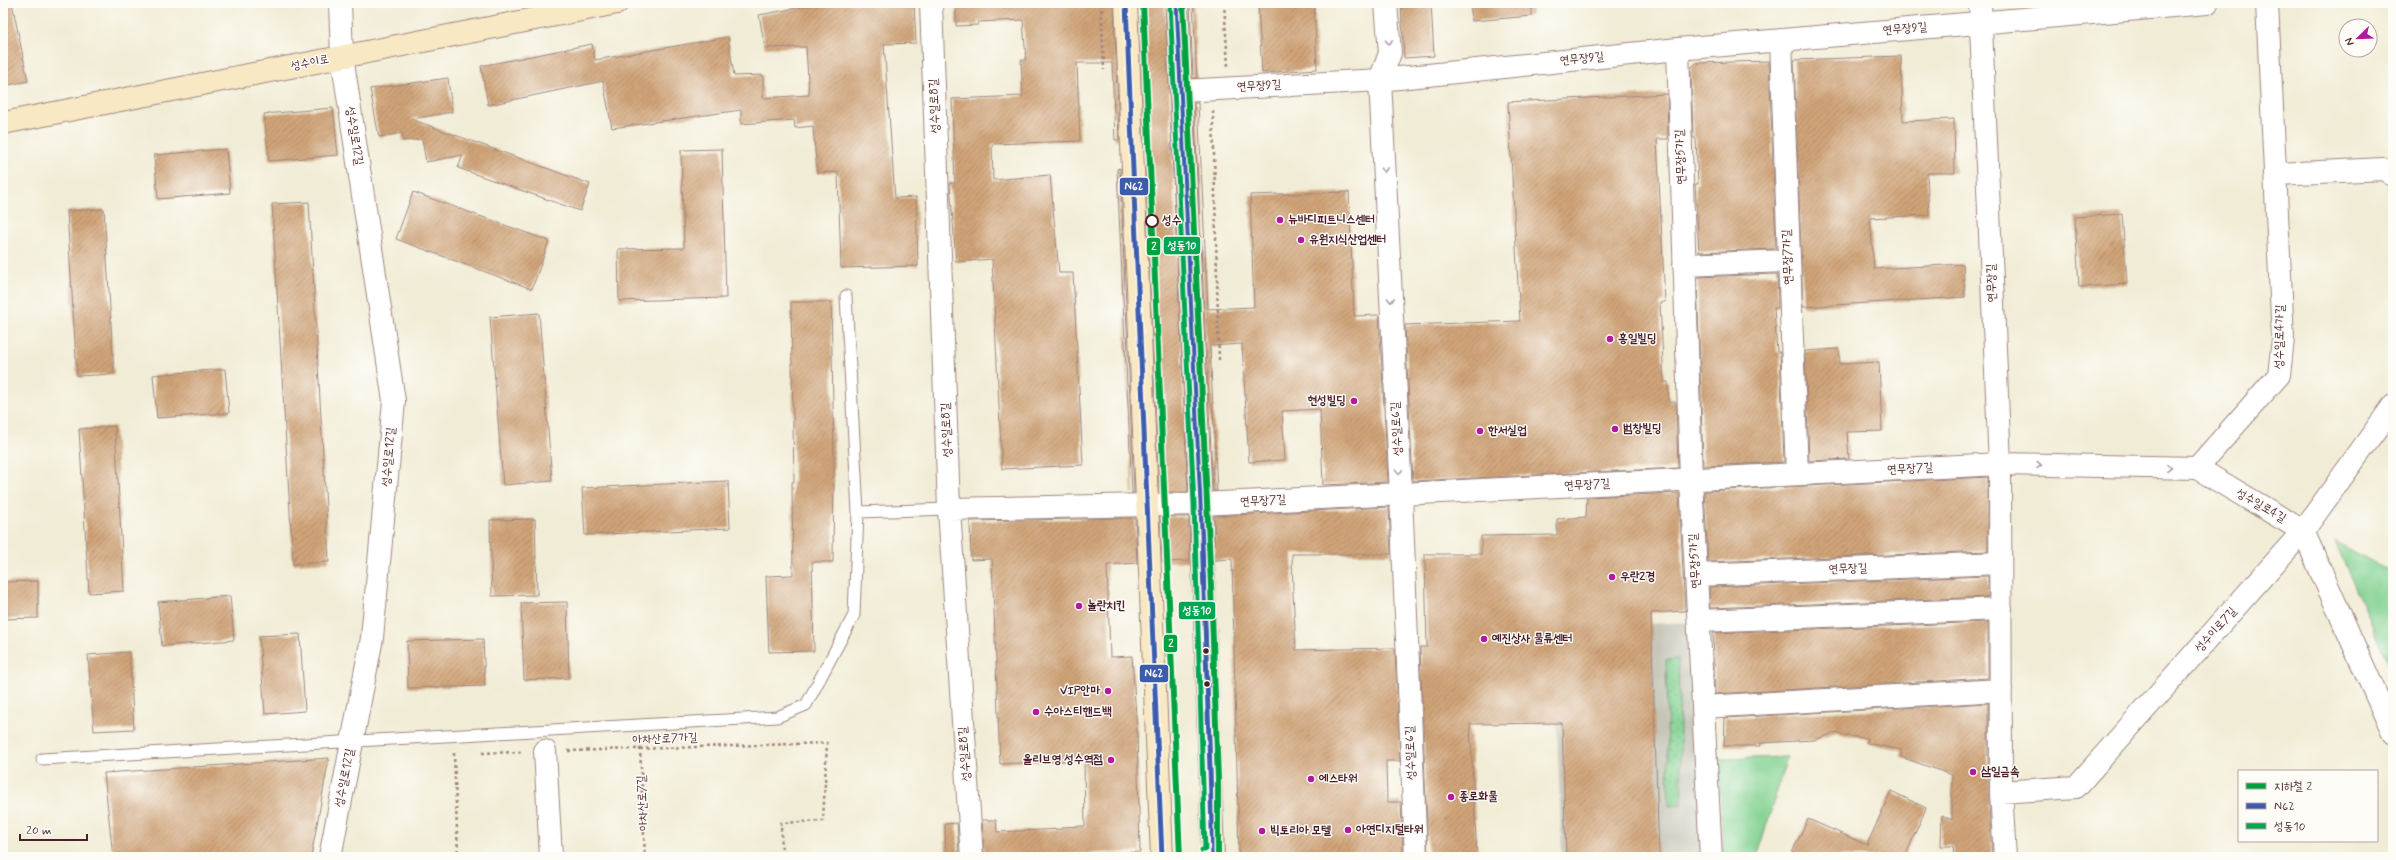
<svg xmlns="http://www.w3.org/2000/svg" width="2396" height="860" font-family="Mynerve,'Poor Story',sans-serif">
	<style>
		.industrial { fill: #c6c5b8 }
		.grass { fill: url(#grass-dots); stroke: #66785e }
		.park { fill: #81d191; stroke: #66785e }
		.building { fill: url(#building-hatch) }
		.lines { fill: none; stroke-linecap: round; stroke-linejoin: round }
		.lane-casing { stroke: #9e8680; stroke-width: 13 }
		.street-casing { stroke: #9e8680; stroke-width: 24 }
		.secondary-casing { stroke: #9e8680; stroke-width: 24 }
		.path { stroke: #9e8680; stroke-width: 2.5; stroke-dasharray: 3 3; stroke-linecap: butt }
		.lane { stroke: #fff; stroke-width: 11 }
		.street { stroke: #fff; stroke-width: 22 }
		.secondary { stroke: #f8e8c3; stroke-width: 22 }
		.bus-1-casing { stroke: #fdfcf7; stroke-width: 8 }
		.bus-2-casing { stroke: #fdfcf7; stroke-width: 8 }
		.bus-1 { stroke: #3d5bab; stroke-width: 5 }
		.bus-2 { stroke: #00a651; stroke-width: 5 }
		.metro-1-casing { stroke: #fdfcf7; stroke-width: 9 }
		.metro-1 { stroke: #00a23f; stroke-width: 6 }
		.oneway { stroke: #ae9aa0 }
		.poi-dot { fill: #b5179e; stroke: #fdfcf7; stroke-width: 1.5 }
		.stop-dot { fill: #fdfcf7; stroke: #4a1f2b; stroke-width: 2 }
		.bus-dot { fill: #4a1f2b; stroke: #fdfcf7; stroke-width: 1.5 }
		.labels { text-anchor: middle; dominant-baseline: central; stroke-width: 3; stroke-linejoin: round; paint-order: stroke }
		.street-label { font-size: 12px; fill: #4a1f2b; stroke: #fdfcf7 }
		.poi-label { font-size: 12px; font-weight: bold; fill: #4a1f2b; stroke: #fdfcf7; text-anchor: start }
		.stop-label { font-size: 12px; font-weight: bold; fill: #4a1f2b; stroke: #fdfcf7; text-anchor: start }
		.line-badge { stroke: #fdfcf7; stroke-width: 1.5 }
		.badge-label { font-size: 11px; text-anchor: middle; font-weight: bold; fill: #fff }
	</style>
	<defs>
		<pattern id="grass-dots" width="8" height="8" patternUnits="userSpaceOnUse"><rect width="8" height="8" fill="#81d191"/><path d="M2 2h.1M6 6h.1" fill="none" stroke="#71b37d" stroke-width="1.8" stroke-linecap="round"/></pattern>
		<pattern id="building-hatch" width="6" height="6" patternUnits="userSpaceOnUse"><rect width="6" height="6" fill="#d0a478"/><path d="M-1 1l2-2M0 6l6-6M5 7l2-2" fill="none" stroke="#ab8563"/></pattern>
	</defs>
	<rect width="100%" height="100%" fill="#fdfcf7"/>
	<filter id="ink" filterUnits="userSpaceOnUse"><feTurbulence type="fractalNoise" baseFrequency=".025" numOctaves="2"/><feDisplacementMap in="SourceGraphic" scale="8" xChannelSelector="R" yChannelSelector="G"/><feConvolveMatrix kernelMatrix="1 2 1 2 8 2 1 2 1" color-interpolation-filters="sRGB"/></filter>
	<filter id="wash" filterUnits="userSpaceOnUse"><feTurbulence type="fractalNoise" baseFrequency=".012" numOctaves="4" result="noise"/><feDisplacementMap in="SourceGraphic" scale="16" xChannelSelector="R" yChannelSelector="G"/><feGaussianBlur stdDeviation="0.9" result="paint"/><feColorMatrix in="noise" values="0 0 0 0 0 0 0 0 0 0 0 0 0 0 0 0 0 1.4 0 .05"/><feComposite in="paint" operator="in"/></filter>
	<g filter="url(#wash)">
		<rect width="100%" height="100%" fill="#f1ecd5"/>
		<path class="industrial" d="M1691 622 1705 857H1562L1553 628Z"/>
		<path class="grass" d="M1678 659 1682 805 1669 806 1666 660Z"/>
		<path class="park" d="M2335 541 2393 573V676Z
			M1787 757 1757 857H1723L1719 759Z"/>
		<g id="blocks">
			<path class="building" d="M3 3H12L28 81 3 86Z
				M824 3H914L916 43 884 44 895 198 916 197 918 266 841 268 838 172 817 173 813 126 795 128 794 120 741 124V110L612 128 603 81 488 105 481 66 592 44 595 60 728 37 734 76 763 75V98L809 95 806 47 765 48 759 15Z
				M956 3H1114L1119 140H1115L1112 63H1077L1080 141 992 144 993 180 1050 175 1059 273H1073L1083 465 1002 469 992 259 956 262 950 183H955L952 99 1023 96 1021 60H1026L1023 20 978 22V25L956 26Z
				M1139 3H1165L1188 492H1159L1145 166H1148L1146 139H1144Z
				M1190 3H1193L1197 78H1193Z
				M1258 3H1314L1317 69 1262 73Z
				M1401 3H1431L1434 56 1404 58Z
				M1470 3H1532V16L1472 21Z
				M1901 56 1903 121 1954 119 1955 173H1927L1929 215 1870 218 1874 269 1963 264 1965 297 1803 307 1794 60Z
				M1769 61 1776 249 1699 252 1695 184H1698L1696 138H1693L1691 68 1696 63Z
				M448 78 452 112 411 119 590 184 580 211 458 168 463 155 426 162 422 139 403 141 402 133 379 137 370 89Z
				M1667 94 1668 139H1657L1665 302 1660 303 1664 382H1668L1669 402H1676L1678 468 1413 481 1405 325 1520 321 1508 102Z
				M1194 103H1198L1208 309 1254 307 1250 195 1349 192 1354 316 1379 315 1388 482 1323 485 1320 409 1282 411 1285 460 1249 462 1242 344 1210 346 1217 491H1213Z
				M333 108 338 155 269 161 264 114Z
				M226 149 230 193 158 199 154 155Z
				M722 149 726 298 619 301 618 249 684 248 681 150Z
				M1120 168 1134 493H1132L1117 169Z
				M413 192 549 241 532 289 396 239Z
				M309 202 329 562 293 564 272 204Z
				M104 209 114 374 77 376 67 211Z
				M2122 214 2127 284 2079 287 2075 217Z
				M1777 274 1778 308H1774L1777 352H1780L1784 462 1703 466 1697 277Z
				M791 302H831L834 457 833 562H812L814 651 769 652 766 576 793 575 792 482H794Z
				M539 313 552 481 503 485 490 317Z
				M1839 349 1840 364 1879 362 1882 431 1847 432 1849 459 1809 461 1805 351Z
				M225 369 229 413 157 418 153 375Z
				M115 426 124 591 89 593 79 429Z
				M1988 477V551L1708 562 1704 491Z
				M728 481 730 528 585 535 582 488Z
				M1679 493 1685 611 1651 613 1659 857H1566L1562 723 1470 724 1477 857H1428L1420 647H1427L1425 554H1481V536L1557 535V519L1586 517 1587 497Z
				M1389 507 1391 554H1292L1293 593 1296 650 1395 648 1400 761H1386L1387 802H1401L1403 857H1239L1232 559 1215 560 1214 516Z
				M1160 517H1189L1190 561 1162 562Z
				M1135 518 1137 563 1107 565 1110 657 1132 656 1137 732 1140 852 984 857 982 820H996L997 832 1062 829V827L1085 826 1084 760 1000 764 992 559 971 560 970 521Z
				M535 519 537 595 492 596 490 520Z
				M1988 576V597L1710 608 1709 587Z
				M38 581V618L3 619V582Z
				M230 596 234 640 162 646 158 602Z
				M567 602 569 678 524 680 521 603Z
				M1988 622V678L1715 694 1713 633Z
				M300 634 305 711 265 714 259 636Z
				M483 639 485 686 408 688 407 641Z
				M129 652 134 729 94 731 88 655Z
				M1988 703V792L1992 857H1954L1953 846H1941L1942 815 1952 820V775L1901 757V750L1867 743V738L1844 736 1837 732 1814 740 1760 743V746H1724L1725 718Z
				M329 758 311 857H113L104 773Z
				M1891 791 1926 808 1905 857H1790L1808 819 1867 845Z
				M957 823 959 857H946L945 824Z"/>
		</g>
	</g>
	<g filter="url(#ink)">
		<use href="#blocks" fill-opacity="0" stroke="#9e8680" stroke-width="1"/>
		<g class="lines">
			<defs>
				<path id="lane" d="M858 512 949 509
					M42 759 777 717 806 705 854 615 858 512 846 296"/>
				<path id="street" d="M931 3 949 509 972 857
					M1386 3 1390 53 1380 80 1401 494 1416 857
					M1980 3 2000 464 2001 792 2005 857
					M1781 40 1797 474
					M1678 49 1691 480 1711 857
					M1182 91 1380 80 1678 49 2207 3
					M2275 174 2384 169 2393 175
					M1684 265 1787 261
					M2197 468 2279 375 2283 339 2267 3
					M949 509 1201 504 2000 464 2197 468 2303 531 2393 733
					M1696 575 2000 563
					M1699 621 2001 609
					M1703 707 2001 690
					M545 751 551 857
					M2001 792 2076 787 2303 531 2393 406
					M330 857 372 638 394 401 342 56 340 3"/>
				<path id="secondary" d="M1126 3 1162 857
					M1177 3 1201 504 1213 857
					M3 123 617 3"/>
			</defs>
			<use href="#lane" class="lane-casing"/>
			<use href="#street" class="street-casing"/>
			<use href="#secondary" class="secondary-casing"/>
			<path class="path" d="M1101 3 1104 70
				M1224 3 1228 66
				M1213 111 1219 360
				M640 748 645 857
				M568 751 827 743 823 821 781 823 782 857
				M454 753 458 857
				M482 753 523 752"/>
			<use href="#lane" class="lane"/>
			<use href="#street" class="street"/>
			<use href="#secondary" class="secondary"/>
			<defs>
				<path id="bus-1" d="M1126 3 1162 857
					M1177 3 1201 504 1213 857"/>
				<path id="bus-2" d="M1170 3 1194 504 1205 850H1202"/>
			</defs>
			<use href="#bus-1" class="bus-1-casing"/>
			<use href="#bus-2" class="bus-2-casing"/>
			<use href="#bus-1" class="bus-1"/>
			<use href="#bus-2" class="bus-2"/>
			<defs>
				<path id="metro-1" d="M1143 3 1180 857
					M1183 3 1211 586 1218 780V857"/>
			</defs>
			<use href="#metro-1" class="metro-1-casing"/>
			<use href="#metro-1" class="metro-1"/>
		</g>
		<defs><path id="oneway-chevron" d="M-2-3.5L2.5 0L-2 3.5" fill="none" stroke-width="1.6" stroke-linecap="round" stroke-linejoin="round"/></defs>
		<g class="oneway">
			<use href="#oneway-chevron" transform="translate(1389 42) rotate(87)"/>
			<use href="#oneway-chevron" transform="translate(1384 170) rotate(87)"/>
			<use href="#oneway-chevron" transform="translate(1391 300) rotate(87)"/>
			<use href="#oneway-chevron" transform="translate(2039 465) rotate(1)"/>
			<use href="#oneway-chevron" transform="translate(2169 468) rotate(1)"/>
			<use href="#oneway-chevron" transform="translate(1399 472) rotate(87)"/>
		</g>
	</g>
	<g class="poi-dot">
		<circle cx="1280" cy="220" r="4"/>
		<circle cx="1301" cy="240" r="4"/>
		<circle cx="1610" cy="339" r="4"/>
		<circle cx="1354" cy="401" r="4"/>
		<circle cx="1615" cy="429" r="4"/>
		<circle cx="1480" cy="431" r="4"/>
		<circle cx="1612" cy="577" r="4"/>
		<circle cx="1079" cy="606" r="4"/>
		<circle cx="1484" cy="639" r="4"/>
		<circle cx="1108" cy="691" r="4"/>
		<circle cx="1036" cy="712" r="4"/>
		<circle cx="1111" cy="760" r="4"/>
		<circle cx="1973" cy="772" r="4"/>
		<circle cx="1311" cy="779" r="4"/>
		<circle cx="1451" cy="797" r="4"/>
		<circle cx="1348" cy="830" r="4"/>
		<circle cx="1262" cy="831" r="4"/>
	</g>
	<circle class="stop-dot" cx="1152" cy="221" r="6"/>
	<g class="bus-dot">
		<circle cx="1206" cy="651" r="3.5"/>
		<circle cx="1207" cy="684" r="3.5"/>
	</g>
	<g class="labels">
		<g class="street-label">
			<text transform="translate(1905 29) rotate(-5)">연무장9길</text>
			<text transform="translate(1582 59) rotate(-6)">연무장9길</text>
			<text transform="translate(310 63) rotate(-11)">성수이로</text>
			<text transform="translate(1259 86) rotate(-3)">연무장9길</text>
			<text transform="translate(935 106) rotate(-92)">성수일로8길</text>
			<text transform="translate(354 136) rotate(81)">성수일로12길</text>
			<text transform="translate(1681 157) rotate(-92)">연무장5가길</text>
			<text transform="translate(1788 257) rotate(-92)">연무장7가길</text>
			<text transform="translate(1992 283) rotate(-92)">연무장길</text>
			<text transform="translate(2280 337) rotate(-89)">성수일로4가길</text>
			<text transform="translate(1397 429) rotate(-93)">성수일로6길</text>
			<text transform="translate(947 430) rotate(-92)">성수일로8길</text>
			<text transform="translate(389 457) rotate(-85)">성수일로12길</text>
			<text transform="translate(1910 469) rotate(-3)">연무장7길</text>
			<text transform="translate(1587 485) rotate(-3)">연무장7길</text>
			<text transform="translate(1263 501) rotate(-3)">연무장7길</text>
			<text transform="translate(2261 506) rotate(30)">성수일로4길</text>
			<text transform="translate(1695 561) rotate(-93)">연무장5가길</text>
			<text transform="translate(1848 569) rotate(-2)">연무장길</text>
			<text transform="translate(2216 630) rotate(-48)">성수이로7길</text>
			<text transform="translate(665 739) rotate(-2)">아차산로7가길</text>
			<text transform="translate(1411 753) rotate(-92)">성수일로6길</text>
			<text transform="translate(965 754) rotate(-94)">성수일로8길</text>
			<text transform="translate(345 778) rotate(-79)">성수일로12길</text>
			<text transform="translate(643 803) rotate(-92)">아차산로7길</text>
		</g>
		<g class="poi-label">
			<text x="1288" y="220">뉴바디피트니스센터</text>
			<text x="1309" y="240">유원지식산업센터</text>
			<text x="1618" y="339">홍일빌딩</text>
			<text x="1346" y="401" text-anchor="end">현성빌딩</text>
			<text x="1623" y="429">범창빌딩</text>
			<text x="1488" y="431">한서실업</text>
			<text x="1620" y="577">우란2경</text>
			<text x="1087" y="606">놀란치킨</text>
			<text x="1492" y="639">예진상사 물류센터</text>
			<text x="1100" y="691" text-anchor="end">VIP안마</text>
			<text x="1044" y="712">수아스티핸드백</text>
			<text x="1103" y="760" text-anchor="end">올리브영 성수역점</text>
			<text x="1981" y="772">삼일금속</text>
			<text x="1319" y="779">에스타워</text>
			<text x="1459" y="797">종로화물</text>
			<text x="1356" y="830">아연디지털타워</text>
			<text x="1270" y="831">빅토리아 모텔</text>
		</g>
		<g class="stop-label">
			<text x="1162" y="221">성수</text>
		</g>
	</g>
	<g class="line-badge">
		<rect x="1119" y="177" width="30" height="19" rx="4" fill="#3d5bab"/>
		<rect x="1163" y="236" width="38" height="19" rx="4" fill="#00a651"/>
		<rect x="1146" y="237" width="15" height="19" rx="4" fill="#00a23f"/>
		<rect x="1178" y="601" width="38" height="19" rx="4" fill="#00a651"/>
		<rect x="1163" y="634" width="15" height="19" rx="4" fill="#00a23f"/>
		<rect x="1139" y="664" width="30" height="19" rx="4" fill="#3d5bab"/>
	</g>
	<g class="badge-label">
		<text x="1134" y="190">N62</text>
		<text x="1182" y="249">성동10</text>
		<text x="1154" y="250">2</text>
		<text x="1197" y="614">성동10</text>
		<text x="1171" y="647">2</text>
		<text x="1154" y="677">N62</text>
	</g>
	<rect width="2396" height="860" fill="none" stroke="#fdfcf7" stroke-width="16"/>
	<rect x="2238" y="770" width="140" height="72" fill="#fdfcf7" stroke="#b5a4a5"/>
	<rect x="2246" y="783" width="20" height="6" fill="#00a23f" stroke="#b5a4a5"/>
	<text x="2274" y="790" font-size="12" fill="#4a1f2b">지하철 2</text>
	<rect x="2246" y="803" width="20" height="6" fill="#3d5bab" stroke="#b5a4a5"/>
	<text x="2274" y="810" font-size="12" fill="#4a1f2b">N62</text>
	<rect x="2246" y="823" width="20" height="6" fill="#00a651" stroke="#b5a4a5"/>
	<text x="2274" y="830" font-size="12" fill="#4a1f2b">성동10</text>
	<g transform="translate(2358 38) rotate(247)"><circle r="19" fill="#fdfcf7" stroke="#b5a4a5"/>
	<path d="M0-3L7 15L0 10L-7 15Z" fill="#b5179e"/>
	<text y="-6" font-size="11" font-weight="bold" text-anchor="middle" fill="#4a1f2b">N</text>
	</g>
	<path d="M20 834v6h67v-6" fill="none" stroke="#4a1f2b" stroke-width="2"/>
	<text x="26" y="834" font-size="12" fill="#4a1f2b" stroke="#fdfcf7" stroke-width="3" paint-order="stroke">20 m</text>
</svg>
